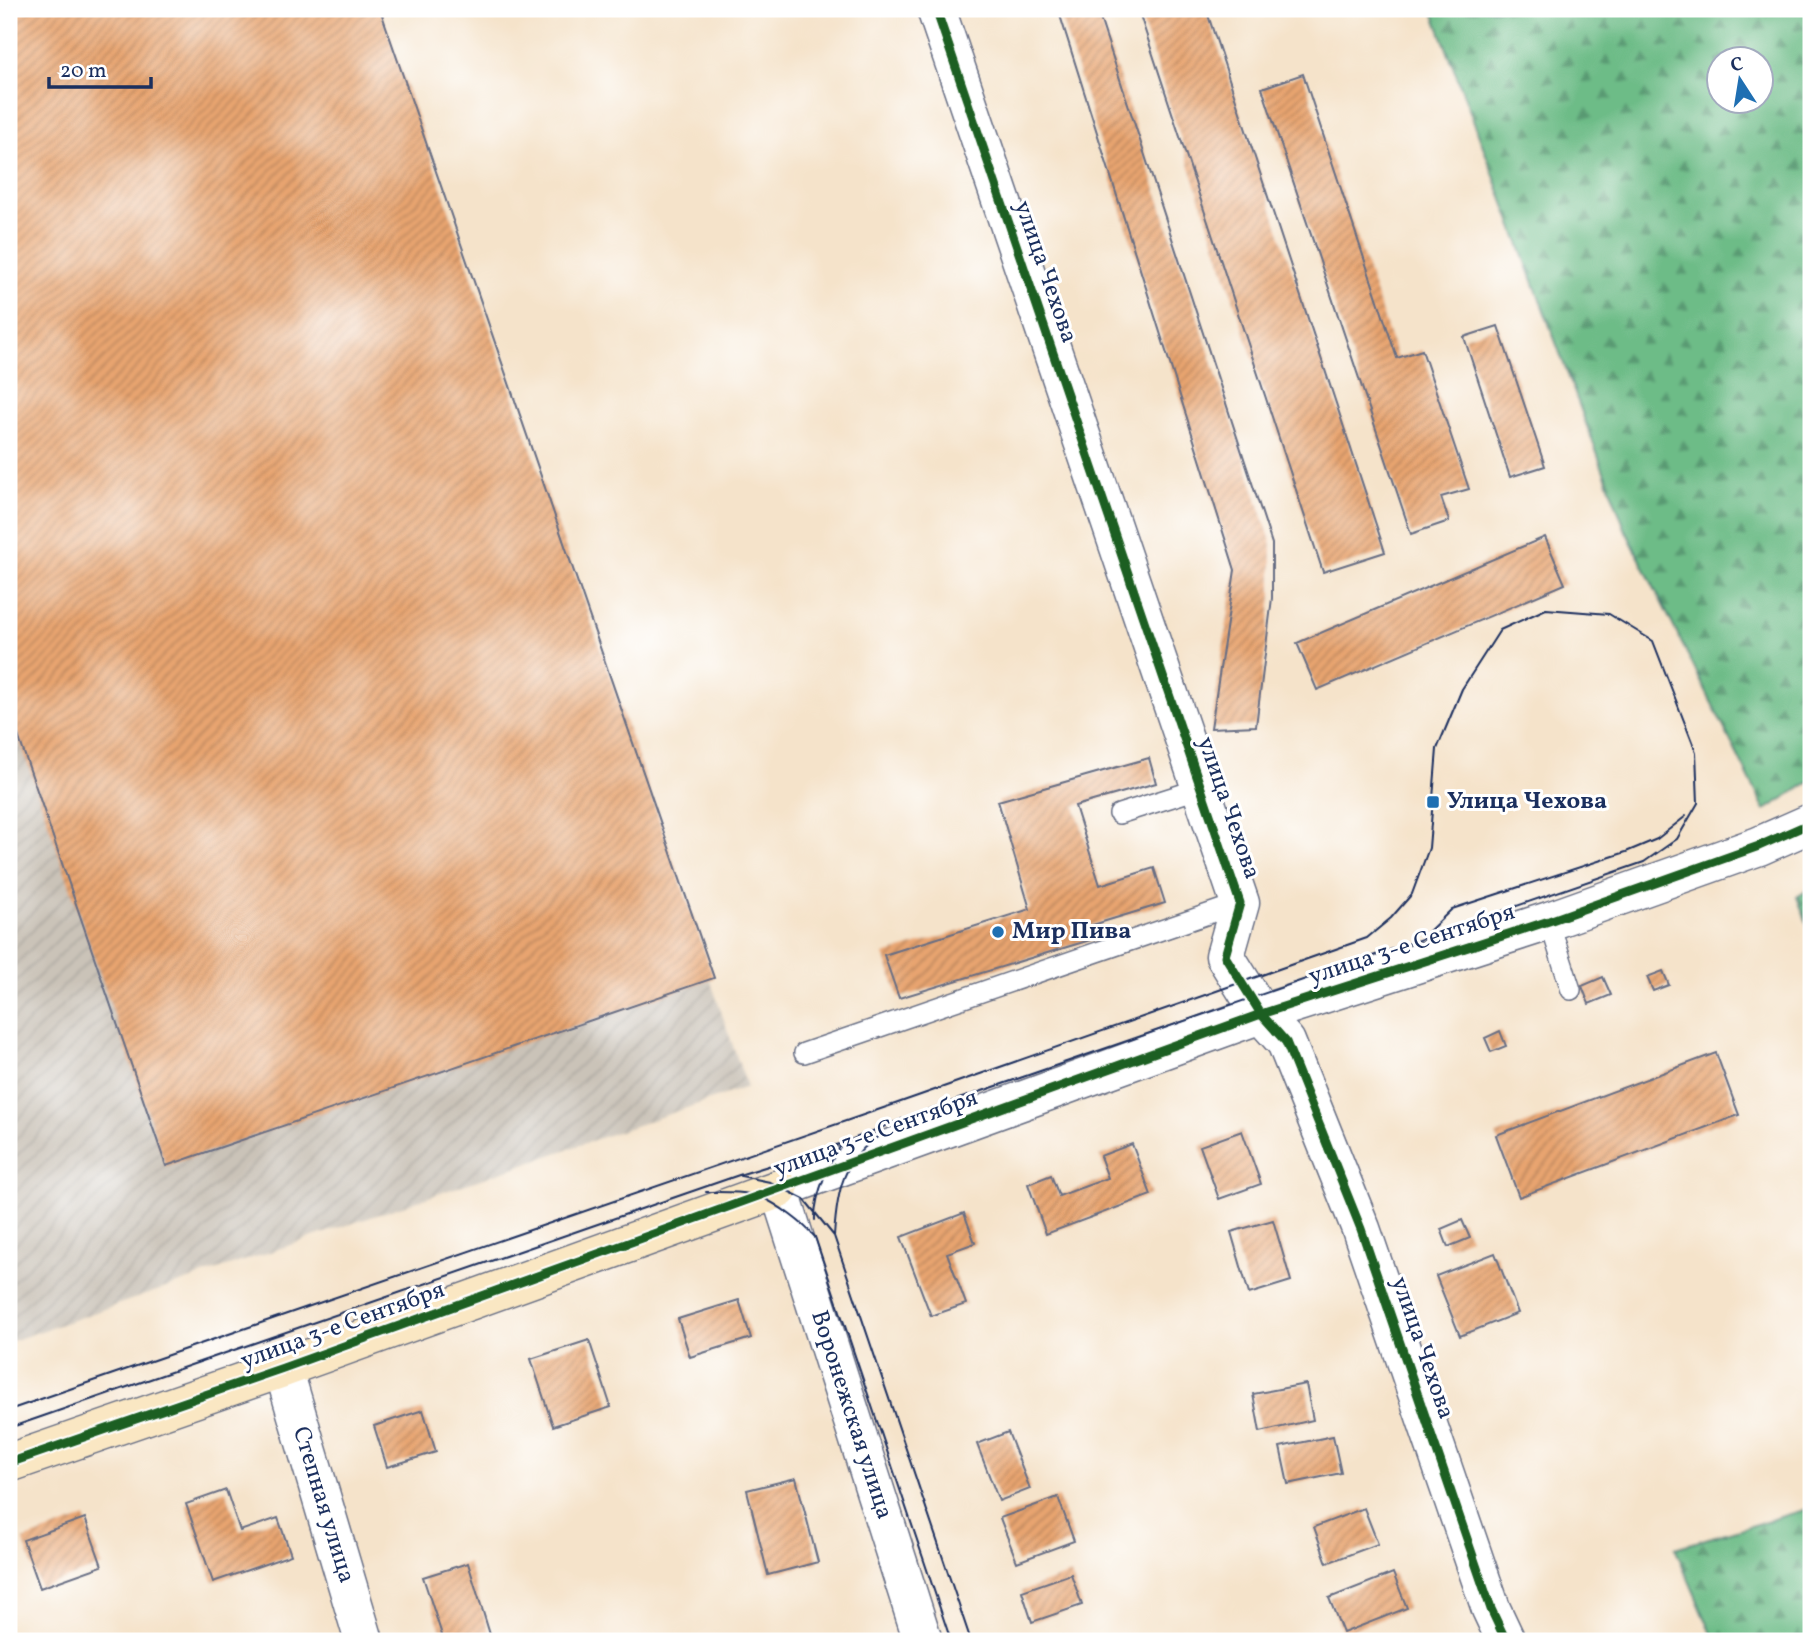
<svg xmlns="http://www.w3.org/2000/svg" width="1820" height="1650" font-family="Vollkorn,serif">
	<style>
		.industrial { fill: url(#industrial-furrows) }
		.forest { fill: url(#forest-firs); stroke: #447672; stroke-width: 2; fill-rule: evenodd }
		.building { fill: url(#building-hatch) }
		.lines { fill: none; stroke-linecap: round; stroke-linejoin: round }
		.lane-casing { stroke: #676e84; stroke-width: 22 }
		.street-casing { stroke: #676e84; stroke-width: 41 }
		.secondary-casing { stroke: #676e84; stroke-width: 41 }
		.lane { stroke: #fff; stroke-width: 19 }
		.street { stroke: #fff; stroke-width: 38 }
		.secondary { stroke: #fae7c3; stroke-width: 38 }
		.tram { stroke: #1b2f5e; stroke-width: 2 }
		.cycleway-casing { stroke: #fff; stroke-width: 13 }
		.cycleway { stroke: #1b5e20; stroke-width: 9 }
		.poi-dot { fill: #1f6fb2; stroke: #fff; stroke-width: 2.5 }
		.labels { text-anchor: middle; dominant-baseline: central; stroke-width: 6; stroke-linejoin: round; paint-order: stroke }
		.street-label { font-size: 24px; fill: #1b2f5e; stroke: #fff }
		.poi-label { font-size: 24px; font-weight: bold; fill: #1b2f5e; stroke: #fff; text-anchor: start }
	</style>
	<defs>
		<pattern id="industrial-furrows" width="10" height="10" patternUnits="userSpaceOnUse" patternTransform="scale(1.75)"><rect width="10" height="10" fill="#cac3b8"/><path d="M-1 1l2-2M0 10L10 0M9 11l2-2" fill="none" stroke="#ada8a1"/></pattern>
		<pattern id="forest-firs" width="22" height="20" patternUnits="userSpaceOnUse" patternTransform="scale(1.75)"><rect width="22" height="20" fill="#6dbc87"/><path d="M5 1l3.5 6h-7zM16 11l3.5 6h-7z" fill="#599972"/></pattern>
		<pattern id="building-hatch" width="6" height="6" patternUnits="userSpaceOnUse" patternTransform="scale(1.75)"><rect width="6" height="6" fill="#e8a46f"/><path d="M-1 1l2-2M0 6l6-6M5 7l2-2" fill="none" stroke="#bb865e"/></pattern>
	</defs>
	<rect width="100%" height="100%" fill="#fff"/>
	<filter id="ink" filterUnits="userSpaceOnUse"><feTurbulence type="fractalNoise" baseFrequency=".0143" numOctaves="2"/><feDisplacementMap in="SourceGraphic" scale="14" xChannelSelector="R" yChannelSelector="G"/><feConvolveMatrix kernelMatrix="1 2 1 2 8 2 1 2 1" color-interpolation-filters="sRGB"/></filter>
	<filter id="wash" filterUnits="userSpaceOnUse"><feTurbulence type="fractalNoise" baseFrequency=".00686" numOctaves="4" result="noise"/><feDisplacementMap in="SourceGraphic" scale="28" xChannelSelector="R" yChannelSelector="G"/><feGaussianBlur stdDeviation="1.57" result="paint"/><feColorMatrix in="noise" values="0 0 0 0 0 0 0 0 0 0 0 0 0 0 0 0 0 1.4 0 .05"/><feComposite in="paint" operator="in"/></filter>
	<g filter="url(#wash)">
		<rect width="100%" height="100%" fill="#f5e3ca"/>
		<path class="industrial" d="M9 9H377L747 1087 9 1342Z"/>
		<path class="forest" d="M1432 9H1811V781L1765 810 1626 531ZM1718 60H1760V102H1718Z
			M1811 888V933L1797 897Z
			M1811 1508V1641H1715L1675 1548Z"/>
		<g id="blocks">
			<path class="building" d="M9 9H380L714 978 166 1166 9 709Z
				M1058 9H1097L1272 544V598L1256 726 1211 728 1235 570Z
				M1138 9H1206L1385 552 1323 572Z
				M1303 74 1397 358 1422 350 1469 489 1441 497 1449 521 1411 534 1262 88Z
				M1498 326 1545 466 1510 477 1464 337Z
				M1545 537 1565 584 1317 690 1297 643Z
				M1149 758 1156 783 1075 806 1100 885 1154 868 1165 903 1086 927 1090 940 899 998 884 955 1030 909 998 801Z
				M1663 971 1669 985 1653 991 1647 977Z
				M1603 977 1611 995 1589 1004 1582 986Z
				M1500 1031 1506 1046 1491 1052 1485 1038Z
				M1716 1053 1739 1115 1519 1197 1496 1135Z
				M1242 1131 1261 1184 1219 1199 1200 1146Z
				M1132 1144 1151 1195 1046 1234 1028 1184 1051 1175 1059 1196 1108 1178 1100 1156Z
				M964 1213 975 1243 947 1253 966 1304 931 1316 901 1237Z
				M1273 1220 1291 1281 1249 1294 1231 1232Z
				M1462 1220 1470 1238 1448 1247 1441 1229Z
				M1495 1253 1518 1313 1460 1336 1436 1276Z
				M739 1300 751 1338 690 1357 678 1319Z
				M589 1340 611 1407 553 1426 531 1359Z
				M1306 1384 1313 1420 1260 1432 1253 1394Z
				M423 1410 436 1452 387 1467 374 1426Z
				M1008 1432 1030 1489 999 1501 977 1444Z
				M1333 1436 1341 1473 1288 1484 1280 1447Z
				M796 1478 818 1562 768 1575 747 1490Z
				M226 1490 240 1531 278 1518 291 1555 213 1582 186 1504Z
				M1058 1497 1074 1541 1017 1562 1000 1518Z
				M1364 1508 1378 1544 1327 1563 1314 1527Z
				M85 1518 102 1566 40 1588 23 1540Z
				M468 1563 492 1641H444L423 1577Z
				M1393 1573 1407 1608 1343 1633 1329 1598Z
				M1071 1574 1082 1605 1032 1622 1022 1591Z"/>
		</g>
	</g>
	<g filter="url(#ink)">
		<use href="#blocks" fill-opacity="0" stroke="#676e84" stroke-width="2"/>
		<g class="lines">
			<defs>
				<path id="lane" d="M1119 814 1201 788
					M1549 921 1571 990
					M804 1053 1240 903"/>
				<path id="street" d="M936 9 1240 903 1225 956 1261 1014 1286 1042 1361 1229 1491 1609 1506 1641
					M283 1368 364 1641
					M923 1641 779 1189 1261 1014 1549 921 1759 846 1811 823"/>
				<path id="secondary" d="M9 1463 283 1368 779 1189"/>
			</defs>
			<use href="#lane" class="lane-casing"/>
			<use href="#street" class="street-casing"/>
			<use href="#secondary" class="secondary-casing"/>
			<use href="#lane" class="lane"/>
			<use href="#street" class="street"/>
			<use href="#secondary" class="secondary"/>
			<path class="tram" d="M1425 935 1452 909 1626 852 1657 839 1686 816
				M741 1176 770 1182 804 1199 834 1236 971 1641
				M706 1192C722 1192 747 1191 761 1197 779 1205 803 1223 815 1237L951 1641
				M815 1220C814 1197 830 1156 846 1140
				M834 1236C837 1191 842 1159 882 1134
				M9 1410 895 1104 1367 938 1391 918 1412 894 1429 848 1437 749 1462 689 1500 630 1546 609 1609 614 1653 641 1696 752 1698 803 1677 839 1644 862 910 1116 843 1143 739 1175 9 1428"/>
			<defs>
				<path id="cycleway" d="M936 9 1240 903 1225 956 1261 1014 1286 1042 1361 1229 1491 1609 1506 1641
					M9 1463 283 1368 1261 1014 1549 921 1759 846 1811 823"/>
			</defs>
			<use href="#cycleway" class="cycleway-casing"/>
			<use href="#cycleway" class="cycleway"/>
		</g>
	</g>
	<g class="poi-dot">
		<rect x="1426" y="795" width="14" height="14" rx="3.5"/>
		<circle cx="998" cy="932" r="7"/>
	</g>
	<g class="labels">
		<g class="street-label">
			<text transform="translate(1045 272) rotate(71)">улица Чехова</text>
			<text transform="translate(1228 808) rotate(71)">улица Чехова</text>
			<text transform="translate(1412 945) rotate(-18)">улица 3-е Сентября</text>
			<text transform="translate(876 1134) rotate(-20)">улица 3-е Сентября</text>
			<text transform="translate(343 1326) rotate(-20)">улица 3-е Сентября</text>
			<text transform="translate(1422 1348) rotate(71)">улица Чехова</text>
			<text transform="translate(851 1415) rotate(72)">Воронежская улица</text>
			<text transform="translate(323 1505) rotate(73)">Степная улица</text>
		</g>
		<g class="poi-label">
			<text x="1447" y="802">Улица Чехова</text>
			<text x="1012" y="932">Мир Пива</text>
		</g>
	</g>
	<rect width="1820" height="1650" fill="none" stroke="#fff" stroke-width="35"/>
	<g transform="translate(1740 80) rotate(348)"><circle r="33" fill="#ffffff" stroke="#a4acbf" stroke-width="2"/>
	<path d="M0-5L12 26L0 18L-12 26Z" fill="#1f6fb2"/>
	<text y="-10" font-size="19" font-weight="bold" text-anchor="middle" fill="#1b2f5e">С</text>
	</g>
	<path d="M49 77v10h102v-10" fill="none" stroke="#1b2f5e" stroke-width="3.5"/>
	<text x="60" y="77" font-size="21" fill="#1b2f5e" stroke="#ffffff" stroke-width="5" paint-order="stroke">20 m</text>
</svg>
